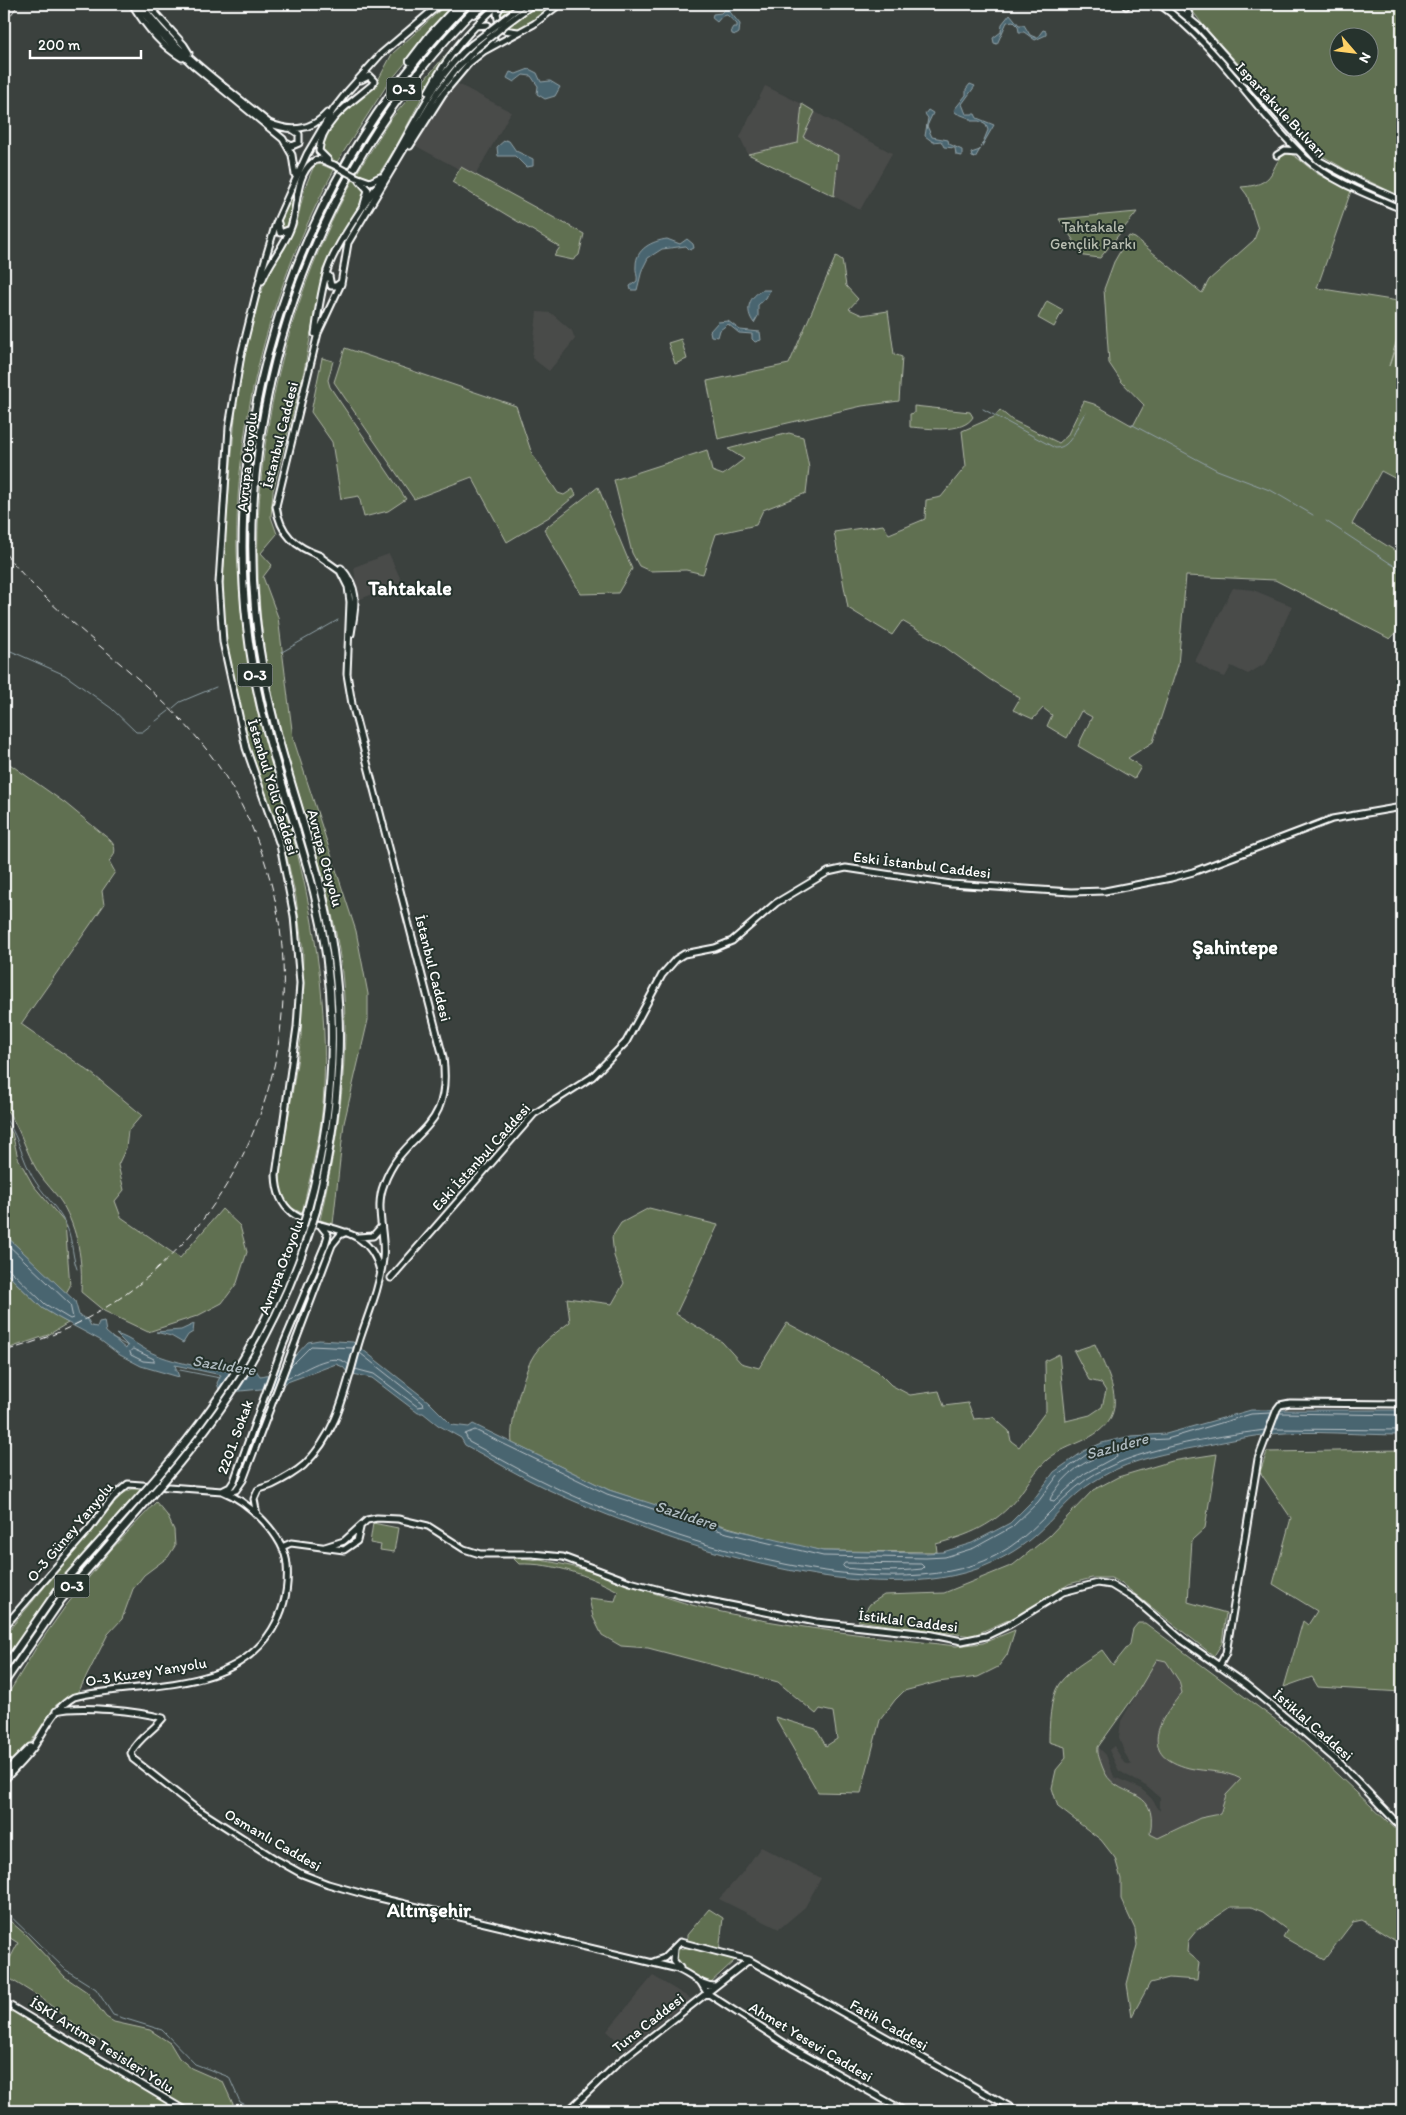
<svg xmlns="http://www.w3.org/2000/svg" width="1406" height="2115" font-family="Itim,sans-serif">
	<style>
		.built { fill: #4a4b4a }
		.green { fill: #616f51; stroke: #b0b7a8; fill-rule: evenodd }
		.water { fill: #4a6570; stroke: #92a3a9 }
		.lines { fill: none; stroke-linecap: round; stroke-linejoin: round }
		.shore { stroke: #b7c1c6; stroke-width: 1 }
		.stream { stroke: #92a3a9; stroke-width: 1 }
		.major-casing { stroke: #fff; stroke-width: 9 }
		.highway-casing { stroke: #fff; stroke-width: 10 }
		.major { stroke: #26332d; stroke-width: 5 }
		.highway { stroke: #26332d; stroke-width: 6 }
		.rail { stroke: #fff; stroke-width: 1; stroke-dasharray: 8 4; stroke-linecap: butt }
		.major-bridge-casing { stroke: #fff; stroke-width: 9; stroke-linecap: butt }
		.highway-bridge-casing { stroke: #fff; stroke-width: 10; stroke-linecap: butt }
		.major-bridge { stroke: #26332d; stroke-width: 5 }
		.highway-bridge { stroke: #26332d; stroke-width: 6 }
		.labels { text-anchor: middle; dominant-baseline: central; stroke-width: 4; stroke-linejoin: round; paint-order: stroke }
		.shield { fill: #26332d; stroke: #bec2c0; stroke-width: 1 }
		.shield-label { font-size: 14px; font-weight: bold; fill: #fff }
		.street-label { font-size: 15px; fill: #fff; stroke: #26332d }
		.park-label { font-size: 15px; fill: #b8beb1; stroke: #26332d }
		.water-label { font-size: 16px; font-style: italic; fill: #aebabf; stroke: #26332d }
		.district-label { font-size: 20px; font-weight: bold; fill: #fff; stroke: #26332d }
	</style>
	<rect width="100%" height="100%" fill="#3b413e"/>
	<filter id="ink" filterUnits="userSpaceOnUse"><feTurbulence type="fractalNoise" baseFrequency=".02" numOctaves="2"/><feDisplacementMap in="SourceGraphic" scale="10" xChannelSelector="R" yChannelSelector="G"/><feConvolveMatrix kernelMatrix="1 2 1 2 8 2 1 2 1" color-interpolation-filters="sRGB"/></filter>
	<g filter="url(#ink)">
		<path class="built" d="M458 84 511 112 476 174 461 167 459 169 416 146 452 86Z
			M765 86 802 104 798 143 748 154 740 137Z
			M815 112 892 153 860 210 834 196 838 155 803 137Z
			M537 312 551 313 572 331 575 339 549 371 532 358Z
			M389 554 402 582 358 600 354 567Z
			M1233 588 1253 590 1292 606 1266 663 1248 674 1231 666 1225 677 1211 672 1195 661Z
			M1157 1659 1166 1661 1179 1681 1182 1693 1163 1717 1189 1768 1226 1772 1241 1779 1220 1814 1200 1818 1158 1838 1150 1835 1152 1821 1131 1791 1123 1789 1106 1777 1097 1752 1098 1747 1106 1755 1114 1777 1140 1788 1151 1798 1160 1811V1798L1146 1786 1119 1771 1109 1750 1114 1746 1124 1763 1132 1765 1124 1752 1119 1737 1121 1721Z
			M761 1847 821 1878 805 1907 779 1929 719 1899 742 1873Z
			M653 1976 691 1999 626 2049 607 2031Z"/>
		<path class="green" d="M447 4H454L387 85 337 162 325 156 322 146 330 129 351 103 375 86 392 54Z
			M505 4H554C539 15 524 33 505 28L508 25 502 17 499 19V15Z
			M1190 4H1402V197L1350 172 1321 155 1203 25 1191 9ZM1338 38H1368V68H1338Z
			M455 44C424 84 407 134 378 175L370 179 357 173 390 120Z
			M802 104 815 112 803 137 838 155 834 196 748 154 798 143Z
			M1291 153 1316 173 1351 191 1317 288 1398 301 1402 300V322L1389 366 1402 329V482L1381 471 1352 524 1402 555V626L1390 639 1275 580 1186 576 1178 665 1153 742 1128 758 1141 767 1134 779 1078 746 1092 717 1081 711 1067 738 1047 726 1052 715 1043 708 1033 719 1013 710 1020 698 989 679 938 642 902 621 892 635 848 608 834 532 883 525 889 534 925 519 926 500 941 497 966 466 962 431 994 417 1000 410 1012 420 1059 443 1067 436 1084 401 1094 404 1133 426 1144 405 1121 381 1109 363 1104 289 1114 262 1129 236 1135 238 1202 293 1209 280 1254 240 1258 229 1247 195 1241 187C1284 185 1266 158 1291 153Z
			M320 164 334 170C272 285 234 420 237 552 239 598 245 646 253 691 255 707 261 722 265 738 276 776 287 814 297 852 316 928 327 1008 324 1086 323 1129 311 1172 302 1213L292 1208 280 1193V1170L301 1038 303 952 296 898 282 835 257 774 245 732 229 667 222 607 225 535 237 394 253 315 267 277 296 226 305 187 314 166Z
			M303 167 286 229 281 231 279 228 286 203Z
			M461 167 584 234 579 255 573 260 554 256 560 247 452 182Z
			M353 180C362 186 365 187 363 198L323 269 304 371 273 491 271 517 277 534 261 553 272 565 263 577 278 617 293 738 356 931 368 994V1020L344 1123 333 1224 320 1220C341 1124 355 1030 336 933 319 845 284 762 268 673 239 506 272 328 353 180Z
			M1137 212 1100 258 1084 256 1059 219Z
			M836 256 842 260 846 286 858 299 849 309 862 315 888 311 894 354 902 357 899 401 862 406 718 439 707 381 789 364Z
			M1047 301 1063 310 1054 327 1038 318Z
			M681 339 687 359 675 364 668 343Z
			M345 348 516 406 532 454 558 493 564 495 573 489 576 495 549 517 507 542 472 477 414 499 334 382Z
			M322 358 333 361 328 380 330 387 406 499 388 511 364 517 359 496 341 499 332 442 311 412Z
			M914 406 970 412 973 417C963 434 927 428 910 427V414L914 413Z
			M789 433 803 437 809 468 806 493 763 510 756 525 716 534 703 574 686 570 650 571 639 566 632 553 614 480 707 450 712 471 723 475 744 459 728 449Z
			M598 487 632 569 618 593 581 594 544 529Z
			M4 760 65 803 110 840C117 847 116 855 109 861L115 872 102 891 104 905 21 1024 90 1072 142 1115 128 1131 126 1148 118 1165 124 1190 115 1201 121 1217 180 1258 222 1209 240 1226 247 1252 237 1283 222 1303 197 1316 148 1332 104 1311 81 1292C83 1261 78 1230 62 1203 55 1192 45 1183 38 1172 25 1151 20 1125 4 1107Z
			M4 1122 12 1133 18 1158 33 1185 65 1223 70 1286 66 1293 4 1234Z
			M649 1208 718 1225 676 1314 722 1342 741 1363 759 1368 787 1323 877 1371 891 1385 910 1395 939 1391 944 1406 968 1403 974 1419 993 1417 1009 1431 1011 1441 1019 1447 1046 1411 1045 1361 1059 1354 1066 1421 1090 1415 1102 1407 1106 1391 1101 1383 1089 1380 1074 1351 1095 1344C1103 1364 1122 1395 1111 1417 1097 1442 1069 1442 1048 1459 1036 1469 1027 1485 1017 1498 995 1525 969 1535 936 1544L937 1552 823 1551 789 1544 684 1515 609 1490 512 1443C509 1424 523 1377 531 1360 539 1344 557 1332 570 1322L567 1298 612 1304 624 1283 614 1256 612 1237 621 1223Z
			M4 1271 42 1308 68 1323 48 1335 4 1350Z
			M1402 1450V1692L1318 1687 1312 1677 1284 1687 1303 1621 1308 1625 1317 1611 1273 1584 1291 1518 1260 1472 1267 1452Z
			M1217 1454 1205 1528 1192 1540 1188 1602 1226 1613 1222 1643 1214 1656 1122 1584 1111 1578H1092L1069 1584 1015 1617 972 1636 858 1621 870 1604 884 1595 944 1593 1013 1565 1049 1536 1093 1490 1118 1477 1172 1461Z
			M132 1489H142L45 1601 4 1663V1636L122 1494Z
			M156 1502 167 1515 174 1530 175 1546 168 1557 144 1575 133 1589 122 1619 108 1634 79 1691 56 1705 26 1749 4 1769V1701L36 1648 65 1607 110 1551Z
			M373 1523 398 1528 394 1552 380 1550 381 1545 370 1543Z
			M513 1558C581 1559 642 1594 708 1609 789 1628 873 1636 956 1646L983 1643 1015 1630 1007 1655 998 1667 978 1677 938 1682 904 1691 895 1700 880 1720 861 1793 818 1792 775 1717 816 1729 826 1746 837 1739 833 1712 820 1709 816 1714 778 1682 648 1648 621 1646 602 1635 593 1617 589 1598 615 1601 618 1591C587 1575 555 1563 519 1564Z
			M1138 1623H1145L1292 1732 1402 1835V1945L1362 1920 1353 1922 1324 1960 1283 1937 1287 1930 1263 1912 1251 1907H1231L1197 1930 1188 1941 1187 1952 1199 1962 1197 1980 1169 1978 1150 1983 1132 2016 1127 1984 1137 1945 1135 1929 1121 1899V1879L1115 1858 1101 1840 1058 1807 1052 1788 1056 1770 1066 1758 1065 1747 1049 1742C1049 1727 1050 1697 1059 1684 1069 1670 1088 1660 1102 1650L1113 1665 1130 1644 1133 1629ZM1157 1659 1166 1661 1179 1681 1182 1693C1158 1720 1138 1755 1189 1768 1207 1772 1224 1770 1241 1779L1226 1795 1220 1814 1200 1818 1158 1838 1150 1834C1160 1782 1114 1803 1102 1766 1100 1760 1097 1754 1098 1747L1138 1691Z
			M709 1909 723 1918 719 1952 687 1941V1935Z
			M4 1916 25 1934 65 1977 87 1992 106 2017 114 2022 150 2030 170 2043 179 2058 191 2068 223 2082 233 2104 242 2111H193L159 2091 164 2082 73 2024 44 2000 4 1975V1970L18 1943 4 1934Z
			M691 1947 735 1960 710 1983 681 1966 675 1957 678 1949Z
			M4 2006 21 2013 181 2111H4Z"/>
		<path class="water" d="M730 4H739L730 12 740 24 739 33 736 35 732 34 731 30 733 27H737V24L727 15 722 16 717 22 712 18 713 14 721 13Z
			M1010 14 1019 25H1024L1030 35 1037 38 1043 30 1046 31V35L1035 40 1024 32H1019L1018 26 1013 21 1007 22 997 44 994 43 993 38 1001 32 1002 24Z
			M529 69 537 73 541 82 550 81 560 87 555 96 545 99 537 94 538 86 531 76 523 75 514 82 507 78 510 72 516 74Z
			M970 84 975 86 962 104 966 114H975L977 118 994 125 975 158 972 157 971 153 980 150 988 130 986 125 979 121H971L969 118 956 113 954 110 966 95V89Z
			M928 110 933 113 927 126 932 137 948 140 949 144 962 150V156L956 155 955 148 944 147 941 141 933 142 925 136 928 118 925 114Z
			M505 140 509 141 516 151 533 159V166L526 167 515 156H498L497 147Z
			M667 239 680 244 687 239 693 244 694 248 690 250 686 246 662 249 648 258 642 270 637 290H631L630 286 637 281C638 276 635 271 636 265 636 249 652 241 667 239Z
			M763 290H770L766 298 758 305V316L754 323C744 310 749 296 763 290Z
			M728 321 740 330 760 332 761 340 755 342 752 339V334L739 333 728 324 720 330 718 337 711 336 710 331 718 322Z
			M4 1234 75 1301 79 1315 88 1320 91 1326 97 1327 99 1322 104 1321 106 1332 126 1349 127 1345 116 1334C131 1338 143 1350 157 1355 182 1365 230 1374 256 1370L260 1376C281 1374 294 1357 308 1342L319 1340 353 1342 428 1401 452 1425 469 1427 473 1424 609 1490 728 1528 823 1551 926 1553 943 1552 972 1543 1010 1523 1034 1499 1054 1472 1084 1451 1102 1443 1131 1436 1166 1434 1251 1410H1402V1435C1361 1435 1311 1430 1271 1434 1243 1437 1215 1444 1187 1449 1153 1456 1122 1463 1093 1482 1070 1496 1054 1519 1034 1536 1017 1551 998 1561 977 1569 858 1610 661 1541 549 1490 521 1477 493 1460 465 1445L461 1438 438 1425 423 1413H418L372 1378 348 1373 343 1367 336 1364 271 1388 220 1393 217 1383 221 1375 175 1365 179 1377 141 1366 120 1355 100 1340 57 1317 42 1308 4 1271Z
			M194 1324 193 1332 188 1335 183 1343 171 1336 156 1332 181 1330Z"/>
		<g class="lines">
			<path class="shore" d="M4 1241 70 1304 73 1318 70 1319 45 1304 9 1269 4 1268
				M133 1349 154 1359V1362L143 1361 131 1355 130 1352Z
				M290 1367 311 1346 353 1348
				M355 1369 374 1374 418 1407 424 1406 423 1403 360 1353
				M286 1378C303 1373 332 1348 349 1365
				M1279 1413 1402 1415
				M1274 1429 1402 1430
				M1265 1430C1213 1437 1131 1449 1087 1479 1054 1503 1032 1537 995 1556 883 1613 656 1536 550 1485 522 1472 496 1456 469 1442L465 1434 475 1430 607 1494 727 1533 823 1556 926 1558 945 1557 974 1548 1012 1527 1038 1502 1058 1475 1086 1455 1131 1441 1167 1439 1251 1414 1271 1413
				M1116 1452 1117 1456 1084 1474 1054 1501 1050 1500C1051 1495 1055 1492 1058 1487 1072 1468 1092 1456 1116 1452Z
				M845 1563 921 1564 924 1567 922 1569C896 1572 871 1571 845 1568L843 1566Z"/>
			<path class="stream" d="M983 409 1055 448C1073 448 1076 424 1086 412
				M1131 424 1217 470 1272 491 1313 515
				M1326 521 1402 571
				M4 648 65 675 111 708 136 732H142L151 725
				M282 652 338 620
				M173 708 180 702 216 687
				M156 721 169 711
				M4 1117C17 1133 20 1151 29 1170 37 1188 54 1203 64 1221 73 1236 71 1253 77 1269
				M112 1338 128 1346
				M175 1369 220 1378
				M4 1910 66 1970 96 1989 113 2015 162 2030 195 2064 229 2077 240 2102 257 2111"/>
			<defs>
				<path id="major" d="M132 4C144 24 161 46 182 58
					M137 4 157 31 193 65 283 139 292 155 295 175
					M141 4C174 52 225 86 269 123 290 132 311 131 327 113
					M147 4 184 45 189 53
					M502 4 497 13 499 25 504 30 518 32
					M1159 4C1217 45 1254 109 1305 158 1332 182 1369 195 1402 209
					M1171 4 1199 27 1318 160 1359 182 1402 201
					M1184 4 1190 16
					M1126 6V4
					M503 20 523 4
					M506 24 533 4
					M476 26 488 25 493 30 494 38 488 47
					M428 92C448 55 468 31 499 4
					M286 143 292 146 299 143V134L293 130
					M410 146 443 94 469 63 484 51 534 24 560 4
					M1277 155 1285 150 1297 151
					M328 160 319 151C321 121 352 102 372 85L374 81 369 76 361 80
					M356 177 370 182 380 177
					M360 181 368 190 364 204
					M278 223 280 233 288 230
					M329 276 331 286H336L340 283
					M262 281C269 262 284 247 291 227 298 208 295 175 313 162 319 156 328 163 334 165
					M315 334C318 313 321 291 327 271 337 241 370 198 387 170 414 127 433 77 472 44
					M321 556C295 547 280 534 276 506L318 333 341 284 348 243 438 92 456 69 476 49
					M341 568C361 590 355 607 351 634
					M358 1237 373 1236 381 1227
					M380 1271C365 1203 278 1250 276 1175L297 1027 300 983 294 916 280 845 246 748 223 642 219 583 229 427 241 355 262 270 276 223 307 154 333 110 347 92 381 54 440 4
					M391 1278 534 1114 592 1077 626 1042 662 975 676 959 684 954 715 948 732 941 776 903 828 872 846 868 951 884 1071 892 1105 891 1171 878 1193 872 1332 819 1402 807
					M222 1491 230 1487 234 1481 283 1345 325 1245 328 1235 320 1225
					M228 1493 236 1490 243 1480 332 1245 340 1235 347 1232
					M257 1515 254 1499 258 1490C263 1487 268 1487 272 1485 282 1480 296 1472 304 1465 340 1431 346 1384 360 1339 369 1312 380 1287 383 1259 386 1234 374 1208 384 1184 405 1127 453 1136 443 1057L352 704 347 674 350 602 348 587 340 571 319 556
					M282 1547 291 1543 344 1550 357 1541 360 1528
					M325 1547 344 1541 367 1520 377 1518 398 1519 428 1526 464 1549 480 1554H532L563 1557 630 1582 679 1595 816 1622 927 1634 962 1641 986 1636 1009 1625 1063 1592 1098 1583 1111 1585 1134 1599 1182 1640 1245 1684 1300 1729 1341 1764 1402 1828
					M4 1627 90 1528 113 1497 128 1484 222 1491C248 1501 285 1536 287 1565 289 1589 284 1610 272 1630 231 1696 139 1681 74 1697 53 1709 46 1729 33 1748 24 1760 14 1770 4 1780
					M1219 1667 1226 1653 1258 1459 1277 1409 1280 1405 1290 1403 1402 1404
					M56 1711C80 1705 138 1711 163 1718 153 1731 138 1738 131 1753L133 1759 193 1806 277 1860 302 1874 328 1884 367 1895 674 1968C689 1972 699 1986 715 1986
					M4 1773 30 1747
					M674 1949 673 1960 680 1968
					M653 1962 664 1958 680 1942 749 1960 1017 2111
					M701 1983 707 1993 792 2048 904 2111
					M4 2002 186 2111
					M568 2111 619 2062 749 1960"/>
				<path id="highway" d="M474 14 486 4
					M410 61 430 35 459 4
					M308 1209C337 1104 340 997 314 892 298 829 275 769 261 707 202 457 288 184 467 4
					M316 1211C344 1098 348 994 319 880 302 813 278 749 265 681 218 436 303 178 480 4
					M4 1668 62 1584 145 1491
					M4 1683 61 1600 151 1496"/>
			</defs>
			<use href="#major" class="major-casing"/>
			<use href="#highway" class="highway-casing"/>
			<use href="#major" class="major"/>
			<use href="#highway" class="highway"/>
			<path class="rail" d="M4 24 19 4
				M4 552C69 635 169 686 225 776 359 991 253 1286 4 1351"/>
			<defs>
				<path id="major-bridge" d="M472 44 503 20
					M476 49 506 24
					M334 165 356 177"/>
				<path id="highway-bridge" d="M145 1491C220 1406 277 1319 308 1209
					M151 1496C229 1408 282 1325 316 1211"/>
			</defs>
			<use href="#major-bridge" class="major-bridge-casing"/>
			<use href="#highway-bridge" class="highway-bridge-casing"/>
			<use href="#major-bridge" class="major-bridge"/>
			<use href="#highway-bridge" class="highway-bridge"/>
		</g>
	</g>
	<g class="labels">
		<g class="shield">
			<rect x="386.5" y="77.5" width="35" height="23" rx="4"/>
			<rect x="237.5" y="663.5" width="35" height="23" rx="4"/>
			<rect x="54.5" y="1574.5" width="35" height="23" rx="4"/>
		</g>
		<g class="shield-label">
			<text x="404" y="89">O-3</text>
			<text x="255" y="675">O-3</text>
			<text x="72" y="1586">O-3</text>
		</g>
		<g class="street-label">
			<text transform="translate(1281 110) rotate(47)">Ispartakule Bulvarı</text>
			<text transform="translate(280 435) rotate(-76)">İstanbul Caddesi</text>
			<text transform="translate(247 462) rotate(-84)">Avrupa Otoyolu</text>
			<text transform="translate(273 787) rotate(73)">İstanbul Yolu Caddesi</text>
			<text transform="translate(325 858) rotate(75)">Avrupa Otoyolu</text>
			<text transform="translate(922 865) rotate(7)">Eski İstanbul Caddesi</text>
			<text transform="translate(433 968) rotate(76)">İstanbul Caddesi</text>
			<text transform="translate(481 1157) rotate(-48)">Eski İstanbul Caddesi</text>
			<text transform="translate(281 1267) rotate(-69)">Avrupa Otoyolu</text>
			<text transform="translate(235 1437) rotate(-70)">2201. Sokak</text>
			<text transform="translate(70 1532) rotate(-50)">O-3 Güney Yanyolu</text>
			<text transform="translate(908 1621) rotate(7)">İstiklal Caddesi</text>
			<text transform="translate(146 1672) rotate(-9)">O-3 Kuzey Yanyolu</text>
			<text transform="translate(1313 1725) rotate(41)">İstiklal Caddesi</text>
			<text transform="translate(273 1840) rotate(30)">Osmanlı Caddesi</text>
			<text transform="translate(648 2023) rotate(-38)">Tuna Caddesi</text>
			<text transform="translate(889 2025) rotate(30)">Fatih Caddesi</text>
			<text transform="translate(811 2042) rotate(31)">Ahmet Yesevi Caddesi</text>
			<text transform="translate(102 2045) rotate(32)">İSKİ Arıtma Tesisleri Yolu</text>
		</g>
		<g class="park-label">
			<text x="1093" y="227">Tahtakale<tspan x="1093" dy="17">Gençlik Parkı</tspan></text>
		</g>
		<g class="water-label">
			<text transform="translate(224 1365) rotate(9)">Sazlıdere</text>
			<text transform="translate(1117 1446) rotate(-15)">Sazlıdere</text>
			<text transform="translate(686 1515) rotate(18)">Sazlıdere</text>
		</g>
		<g class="district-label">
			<text x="410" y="588">Tahtakale</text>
			<text x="1235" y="947">Şahintepe</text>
			<text x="429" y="1910">Altınşehir</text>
		</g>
	</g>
	<rect width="1406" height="2115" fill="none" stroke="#26332d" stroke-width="20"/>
	<rect x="10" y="10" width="1386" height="2095" fill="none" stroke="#fff" stroke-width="2" filter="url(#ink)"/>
	<g transform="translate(1354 52) rotate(118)"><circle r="24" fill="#26332d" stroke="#7d8581"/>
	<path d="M0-4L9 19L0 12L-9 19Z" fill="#ffd166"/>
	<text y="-8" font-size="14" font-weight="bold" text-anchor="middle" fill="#ffffff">N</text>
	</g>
	<path d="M30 50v8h111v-8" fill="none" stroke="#ffffff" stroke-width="2.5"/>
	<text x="38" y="50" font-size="15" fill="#ffffff" stroke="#26332d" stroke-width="4" paint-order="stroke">200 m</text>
</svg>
